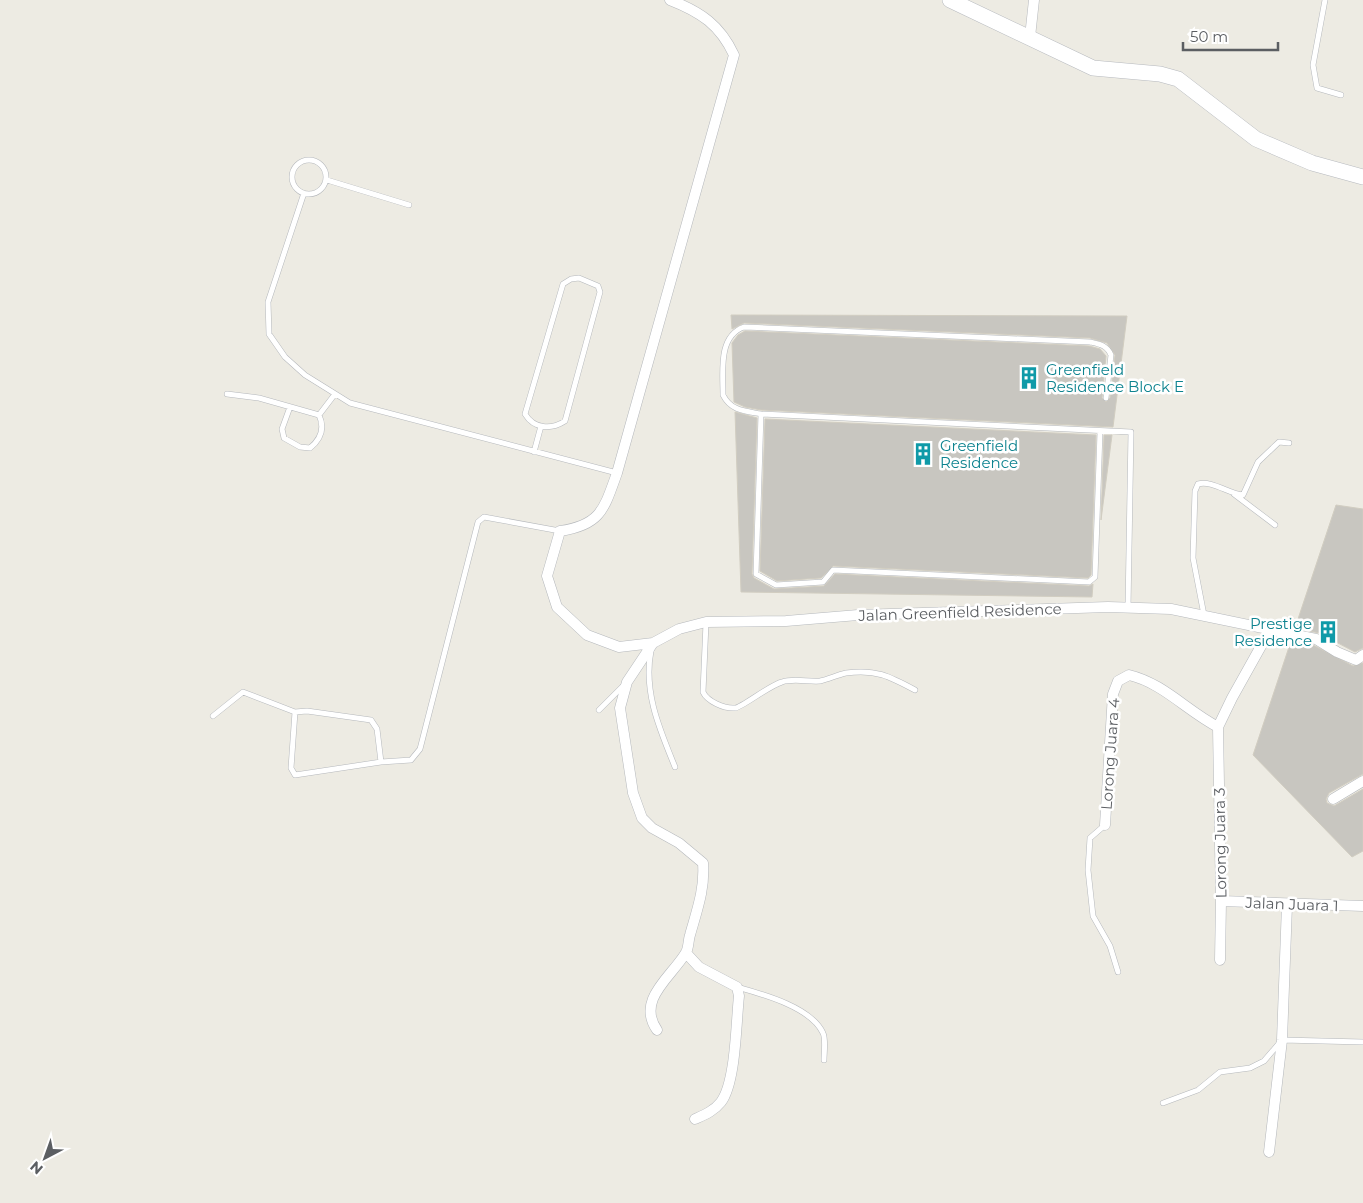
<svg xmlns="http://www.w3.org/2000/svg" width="1363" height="1203" font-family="Montserrat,sans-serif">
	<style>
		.building { fill: #c8c6c0; stroke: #d1cdc1 }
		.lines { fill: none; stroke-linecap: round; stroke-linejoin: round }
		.lane-casing { stroke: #b5b8bc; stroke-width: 6 }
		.street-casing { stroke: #b5b8bc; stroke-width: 11 }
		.secondary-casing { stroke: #b6b9be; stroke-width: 16 }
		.lane { stroke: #fff; stroke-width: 5 }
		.street { stroke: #fff; stroke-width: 10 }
		.secondary { stroke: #fff; stroke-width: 15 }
		.labels { text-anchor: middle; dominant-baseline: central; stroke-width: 5; stroke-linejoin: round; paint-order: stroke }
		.culture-label { font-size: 15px; fill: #0d838f; stroke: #fff; text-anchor: start }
		.street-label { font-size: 15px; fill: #5b5e62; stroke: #fff }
	</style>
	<rect width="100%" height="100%" fill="#edebe3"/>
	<path class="building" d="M731 315 1127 316 1113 427 761 410 745 407 734 402 732 343 738 335 745 331 1089 346 1100 349 1106 356 1102 398 1106 402 1110 398 1115 355 1107 343 1090 338 744 323 732 329Z
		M735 412 757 418 752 574 754 578 774 589 824 586 835 574 1089 586 1093 584 1092 597 741 592Z
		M765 419 1096 435 1091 575 1088 578 833 566 821 578 777 581 760 571Z
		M1104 435H1112L1101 520Z
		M1336 505 1363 509V648L1355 652 1319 633 1295 628Z
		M1291 641 1313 645 1353 666 1363 663V774L1329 793 1326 799 1327 803 1334 806 1363 789V851L1352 857 1253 755Z"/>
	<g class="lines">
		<defs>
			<path id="lane" d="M1325 0 1313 65 1317 88 1341 95
				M292 177a17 17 0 1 1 34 0a17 17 0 1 1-34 0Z
				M327 180 409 205
				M304 193 268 302 269 334 285 357 305 375 350 403 617 473
				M579 278 598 286 600 292 565 421C551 430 534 429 525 414L563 284 571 279Z
				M227 394 259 398 319 415C325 428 321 439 310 448L300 447 284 438 282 429 290 407
				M761 414C745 411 731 411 723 395 723 371 718 336 744 327L1090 342C1099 344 1107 345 1111 355L1106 398
				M319 415 335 394
				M1100 432 1095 577 1089 582 833 570 823 582 776 585 756 574 761 414 1131 432 1128 608
				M534 452 541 426
				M1234 494 1275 525
				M1204 615 1193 558 1195 491 1198 484C1212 480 1229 494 1243 495L1258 462 1279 442 1289 443
				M706 623 703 692C707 701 724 709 735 708 741 708 770 685 782 682 793 678 808 682 820 681 829 679 837 675 846 673 876 669 889 676 915 690
				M651 651C643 692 660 730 675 767
				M599 710 625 684
				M307 711 371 720 377 729 381 762 295 775 291 768 295 712Z
				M213 716 243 692 295 712
				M381 762 411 760 420 749 478 522 484 517 560 531
				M1105 825 1090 838 1088 870 1093 916 1110 946 1118 972
				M737 987C762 994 811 1007 823 1033 826 1039 824 1053 824 1060
				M1163 1103 1198 1090 1220 1072 1250 1068 1264 1061 1282 1040 1363 1042"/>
			<path id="street" d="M670 0C701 12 720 25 734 55L617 473C604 509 601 525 560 531L547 576 557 607 587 635 619 647 653 643 679 629 706 622 786 621 858 615 1108 607 1171 609 1316 639 1337 652 1356 660 1363 655
				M1030 37 1034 0
				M653 643 627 682 620 708 633 793 642 818 652 828 679 843 703 863C705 889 697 910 690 935 688 941 689 949 685 954 671 977 636 1000 657 1030
				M1333 799 1363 781
				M1105 825 1113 694 1118 681 1129 675C1163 683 1187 711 1218 727
				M1221 901 1363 906
				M686 953 699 967 737 987 739 996C736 1022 736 1082 721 1102 714 1111 704 1115 695 1119
				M1220 960 1221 901 1218 727 1232 698 1270 630
				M1269 1152 1282 1040 1287 905"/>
			<path id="secondary" d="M950 0 1093 68 1160 74 1178 79 1256 139 1312 163 1363 177"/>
		</defs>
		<use href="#lane" class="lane-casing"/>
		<use href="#street" class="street-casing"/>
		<use href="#secondary" class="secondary-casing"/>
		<use href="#lane" class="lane"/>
		<use href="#street" class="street"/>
		<use href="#secondary" class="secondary"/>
	</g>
	<defs>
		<symbol id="building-bare" viewBox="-9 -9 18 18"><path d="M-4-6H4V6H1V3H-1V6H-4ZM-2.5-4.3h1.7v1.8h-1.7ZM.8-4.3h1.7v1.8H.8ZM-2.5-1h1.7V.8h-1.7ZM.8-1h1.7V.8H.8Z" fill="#0f9aa8" stroke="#fff" stroke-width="2.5" paint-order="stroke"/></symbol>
	</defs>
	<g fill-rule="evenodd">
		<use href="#building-bare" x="1013" y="362" width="32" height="32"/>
		<use href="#building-bare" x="907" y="438" width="32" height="32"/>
		<use href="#building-bare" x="1312" y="616" width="32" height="32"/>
	</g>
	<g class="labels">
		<g class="culture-label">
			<text x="1046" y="369">Greenfield<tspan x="1046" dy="17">Residence Block E</tspan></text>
			<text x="940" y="445">Greenfield<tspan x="940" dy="17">Residence</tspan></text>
			<text x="1312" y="623" text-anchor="end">Prestige<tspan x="1312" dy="17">Residence</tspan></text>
		</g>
		<g class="street-label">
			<text transform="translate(960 612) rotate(-2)">Jalan Greenfield Residence</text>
			<text transform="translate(1110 754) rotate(-86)">Lorong Juara 4</text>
			<text transform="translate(1220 843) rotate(-91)">Lorong Juara 3</text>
			<text transform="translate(1292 904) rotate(2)">Jalan Juara 1</text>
		</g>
	</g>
	<g transform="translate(45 1158) rotate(221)" stroke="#ffffff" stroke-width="4" paint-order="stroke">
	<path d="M0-4L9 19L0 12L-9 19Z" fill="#5b5e62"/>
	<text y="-8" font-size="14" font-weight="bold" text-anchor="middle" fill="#5b5e62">N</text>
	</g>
	<path d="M1183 42v8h95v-8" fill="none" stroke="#5b5e62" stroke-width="2.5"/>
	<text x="1190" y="42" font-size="15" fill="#5b5e62" stroke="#ffffff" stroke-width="4" paint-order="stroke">50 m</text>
</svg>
